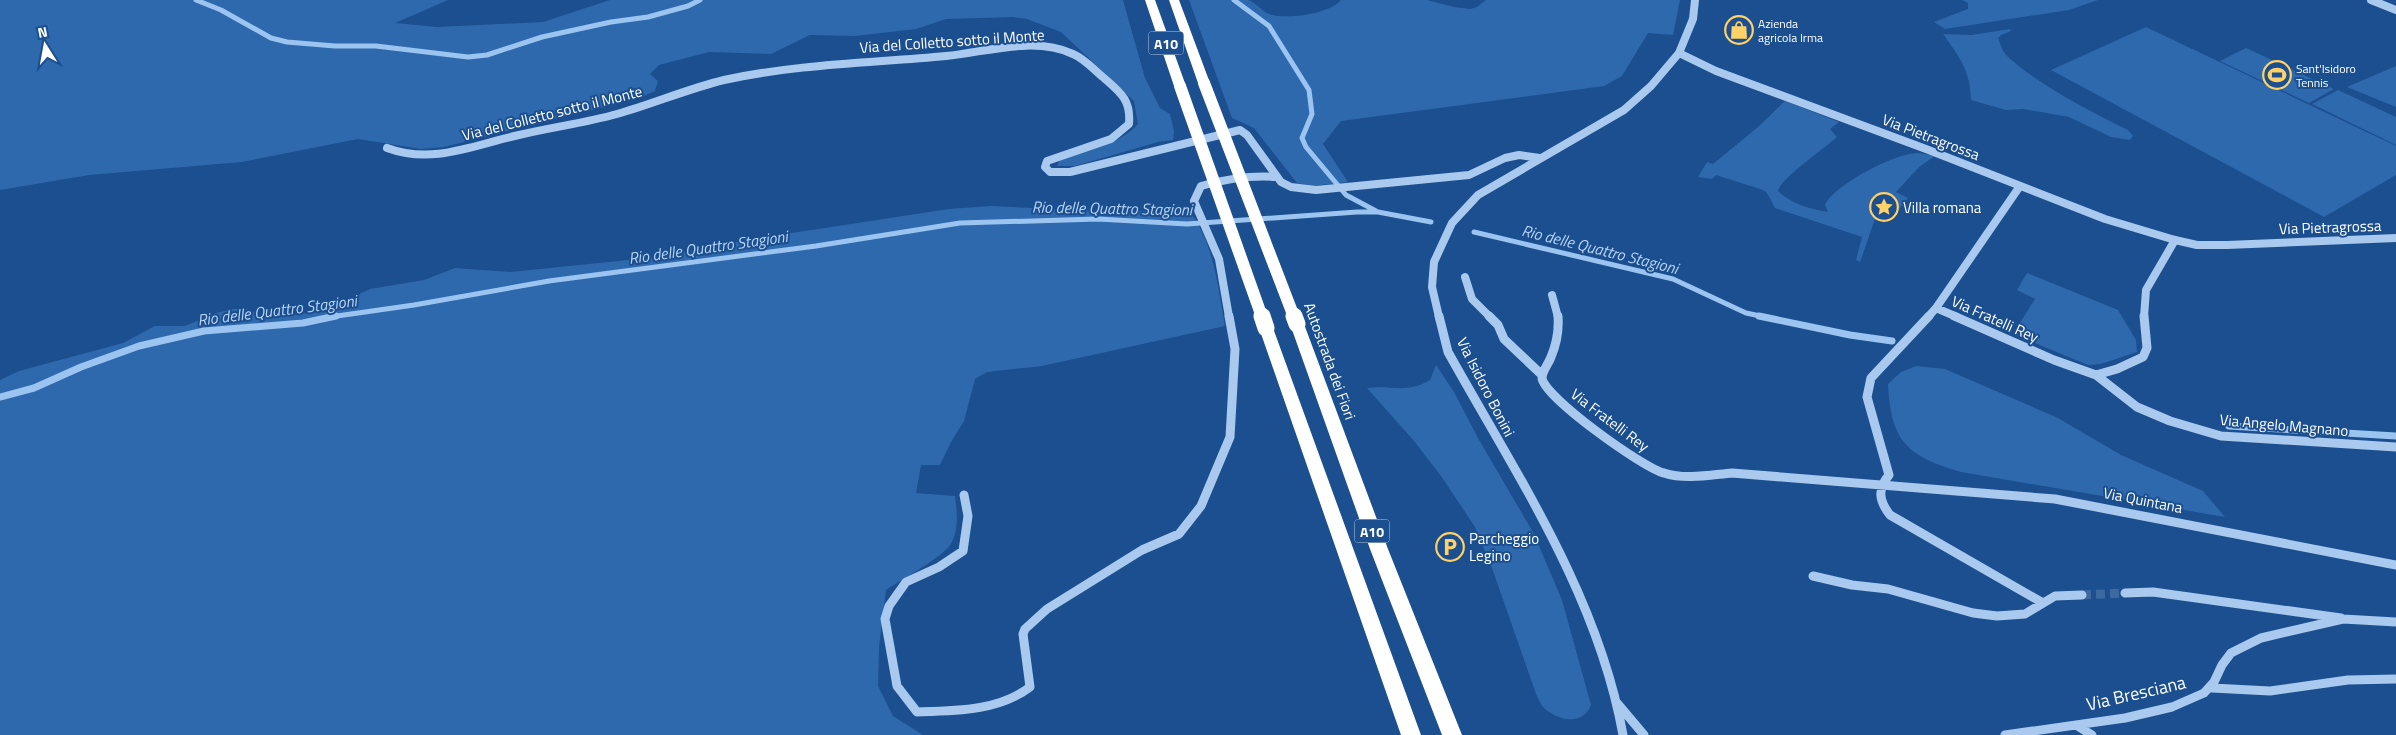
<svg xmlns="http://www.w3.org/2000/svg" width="2396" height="735" font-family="'Titillium Web',sans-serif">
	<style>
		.green { fill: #2e69ad }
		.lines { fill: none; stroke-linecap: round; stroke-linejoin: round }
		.stream-far1 { stroke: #9cc4f0; stroke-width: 5 }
		.stream { stroke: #9cc4f0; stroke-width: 7 }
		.minor-tunnel { stroke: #3d69a0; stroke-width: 9; stroke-dasharray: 9 5; stroke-linecap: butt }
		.minor-far1 { stroke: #a9c9ee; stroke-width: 8 }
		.minor { stroke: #a9c9ee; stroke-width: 9 }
		.highway { fill: #fff; fill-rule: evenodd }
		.highway-bridge-far1 { stroke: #fff; stroke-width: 12 }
		.highway-bridge { stroke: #fff; stroke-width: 17 }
		.labels { text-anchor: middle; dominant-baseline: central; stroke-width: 4; stroke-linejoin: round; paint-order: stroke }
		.far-poi-label { font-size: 12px; fill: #fff; stroke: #1b4f8f; text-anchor: start }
		.shield { fill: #1b4f8f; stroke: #bbcadd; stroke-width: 1 }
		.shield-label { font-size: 14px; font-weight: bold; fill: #fff }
		.street-label { font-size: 15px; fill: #fff; stroke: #1b4f8f }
		.poi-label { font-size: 15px; fill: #fff; stroke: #1b4f8f; text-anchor: start }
		.water-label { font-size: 16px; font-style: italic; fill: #b5d3f5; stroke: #1b4f8f }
		.near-street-label { font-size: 18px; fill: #fff; stroke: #1b4f8f }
	</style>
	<rect width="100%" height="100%" fill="#1b4f8f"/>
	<path class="green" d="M0 0H448L395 23 437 27 543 22 610 0H1123L1145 78 1160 108 1170 114 1174 131 1173 140 1158 142 1075 166H1057L1059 161C1086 149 1118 146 1138 124L1134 101 1061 32 1027 19 1013 17 946 19 916 29 855 36 810 35 771 54 709 52 659 65 650 74 658 81 655 91 639 98 444 147 421 149 358 139 242 162 89 175 0 190Z
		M1189 0C1203 0 1236 0 1248 0 1255 2 1261 10 1267 13 1283 21 1330 14 1341 0H1427L1454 7 1470 9 1477 7 1486 0H1680L1673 35 1648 33 1622 76 1604 86 1341 121 1323 144 1348 182 1312 186 1297 183 1254 128 1232 118Z
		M1962 0H2098L2069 10 1945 29 1934 22 1968 9V3Z
		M2146 27 2396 146V175L2324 217 2051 70Z
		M2010 29 2011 31 2001 35 1998 38 2003 51 2007 56C2042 87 2086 109 2128 130L2133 136 2130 140 2111 137 2069 117 2023 109 2006 110 1971 100C1970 70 1960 58 1943 34L1972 35Z
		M2246 48 2334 89 2309 103 2220 61Z
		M2396 66V107L2347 87Z
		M2338 90 2396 117V145L2312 104Z
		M1785 101 1839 122 1830 129 1837 137C1825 148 1779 180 1778 191 1791 204 1810 209 1828 212L1825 205C1834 185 1894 154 1916 153 1922 153 1929 155 1935 156L1919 167 1896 192 1908 198 1888 222 1876 216 1860 262 1856 260 1862 237 1775 208 1767 193 1763 190 1716 175 1712 179 1698 177 1707 162 1713 164 1758 127Z
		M991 206 1115 212 1159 210 1193 216C1215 249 1218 288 1225 326L1042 366 987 372 975 379 964 421 951 442 940 465H921L916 493 955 496C957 512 959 527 952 542 947 555 899 581 886 590L879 647 878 686 893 716 923 735H0V380L19 371 123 343 155 326H185L216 313 233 309H248L268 319 326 310 370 289 424 280 455 268 510 272 658 257 746 240 949 209Z
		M2027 273 2118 310 2136 340 2137 352 2101 364 2088 365 2013 334 2035 299 2017 290Z
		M1436 365 1454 392 1478 438 1534 534 1562 600 1591 705C1583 726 1558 721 1544 708 1540 704 1538 698 1536 694L1492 568 1475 527 1441 476 1414 441 1367 388C1392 385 1407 394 1430 380Z
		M1916 366 1945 369 2058 418 2121 455 2203 491 2225 517 1961 472C1907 456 1891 442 1888 384L1901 372Z"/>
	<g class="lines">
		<path class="stream-far1" d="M196 0 221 10 271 38 287 42 335 46H376L468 57 487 55 542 37 611 22 648 17 688 6 700 0
			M1234 0 1269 26 1309 90 1312 114 1302 138 1306 147 1346 195 1376 211
			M1474 232 1673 279 1746 313 1765 317
			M330 317 414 305 549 281 816 246 960 223 1098 219 1187 224 1357 212H1378L1431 222"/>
		<path class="stream" d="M1759 316 1850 335 1892 341
			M0 397 34 388 81 367 139 346 204 331 303 323 336 316
			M2229 426 2396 436"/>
		<path class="minor-tunnel" d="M2082 595 2125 593"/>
		<path class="minor-far1" d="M2371 0 2396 10
			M1679 53 1716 71 1926 149 2105 219 2175 240 2197 245H2227L2396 238
			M387 148C433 165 474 145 519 135 552 127 585 123 617 114 653 104 687 89 724 80 797 64 872 63 946 56 987 52 1034 36 1073 54 1085 59 1094 70 1104 78 1121 93 1131 100 1129 124L1111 139 1047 161 1045 167 1050 172H1070L1240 130 1247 135 1281 182 1291 187 1316 190 1469 175 1505 158 1519 155 1540 158
			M1465 277 1472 299 1490 317
			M1552 295 1558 317
			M1936 308 2020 186
			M1229 317 1219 259 1194 201 1201 186C1226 179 1249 175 1275 177
			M1439 317 1432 287 1434 262 1452 223 1478 195 1624 110 1651 86 1679 53 1693 19 1695 0
			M1928 317 1936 308 1957 317
			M2144 317 2146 290 2175 240"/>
		<path class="minor" d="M1439 316 1448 352C1516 474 1598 595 1623 735
			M1489 316 1498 325 1504 339 1542 375
			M1558 316C1559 330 1557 343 1551 357 1549 363 1542 371 1542 378 1544 397 1643 468 1664 473 1685 480 1710 475 1732 473L2055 499 2396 565
			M1929 316 1871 378 1867 397 1889 475C1877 489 1879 501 1890 515L2043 603
			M1954 316 2054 360 2096 375 2137 407 2170 421 2221 436 2396 447
			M2096 375 2117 369 2143 357 2147 348 2144 316
			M964 495 968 516 963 551 939 567 906 582 889 606 885 619 897 686 917 712C955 711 999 711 1030 687L1023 634 1025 629 1047 609 1142 550 1179 534 1201 506 1230 437 1235 349 1229 316
			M1813 576 1852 585 1888 589 1973 613 1997 616 2025 614 2055 596 2082 595
			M2125 593 2153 592 2341 618
			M2212 688 2270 691 2348 680 2396 679
			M1617 703 1644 735
			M2076 725 2092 735
			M2005 735 2125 718 2172 707 2204 693 2214 682 2222 665 2231 653 2261 638 2343 619 2396 622"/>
		<path class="highway" d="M1145 0H1155L1186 86 1184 89 1180 90 1174 86Z
			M1169 0H1179L1210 83 1208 86H1200L1198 83Z
			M1297 319 1302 320 1304 324 1388 549 1462 735H1442L1370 549 1290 324 1292 320Z
			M1266 323 1271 324 1273 328 1421 735H1401L1259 328 1261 324Z"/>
		<path class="highway-bridge-far1" d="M1204 83 1294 317
			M1180 86 1262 317"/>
		<path class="highway-bridge" d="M1262 316 1266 328
			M1294 316 1297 324"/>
	</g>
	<defs>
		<symbol id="shop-ring" viewBox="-11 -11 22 22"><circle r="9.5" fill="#1b4f8f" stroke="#ffd166" stroke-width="1.5"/><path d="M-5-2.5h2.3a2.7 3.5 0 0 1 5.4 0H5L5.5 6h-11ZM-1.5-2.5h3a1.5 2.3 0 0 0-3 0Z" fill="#ffd166"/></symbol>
		<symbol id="stadium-ring" viewBox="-11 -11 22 22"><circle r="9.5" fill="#1b4f8f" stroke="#ffd166" stroke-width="1.5"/><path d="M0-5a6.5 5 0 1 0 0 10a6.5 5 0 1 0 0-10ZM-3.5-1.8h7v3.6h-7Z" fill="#ffd166"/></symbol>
		<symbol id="sight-ring" viewBox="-11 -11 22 22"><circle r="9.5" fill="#1b4f8f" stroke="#ffd166" stroke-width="1.5"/><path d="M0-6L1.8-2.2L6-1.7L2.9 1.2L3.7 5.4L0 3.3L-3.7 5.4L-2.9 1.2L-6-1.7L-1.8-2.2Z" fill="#ffd166"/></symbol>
		<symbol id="parking-ring" viewBox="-11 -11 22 22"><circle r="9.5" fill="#1b4f8f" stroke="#ffd166" stroke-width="1.5"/><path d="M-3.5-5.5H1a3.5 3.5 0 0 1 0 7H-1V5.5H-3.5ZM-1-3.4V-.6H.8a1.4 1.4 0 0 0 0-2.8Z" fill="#ffd166"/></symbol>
	</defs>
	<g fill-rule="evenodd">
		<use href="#shop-ring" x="1723" y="14" width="32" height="32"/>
		<use href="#stadium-ring" x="2261" y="59" width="32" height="32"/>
		<use href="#sight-ring" x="1868" y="191" width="32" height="32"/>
		<use href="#parking-ring" x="1434" y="531" width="32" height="32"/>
	</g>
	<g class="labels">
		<g class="far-poi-label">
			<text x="1758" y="23">Azienda<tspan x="1758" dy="14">agricola Irma</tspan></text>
			<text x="2296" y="68">Sant'Isidoro<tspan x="2296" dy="14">Tennis</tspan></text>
		</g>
		<g class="shield">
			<rect x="1148.5" y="31.5" width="35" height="23" rx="4"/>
			<rect x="1354.5" y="519.5" width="35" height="23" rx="4"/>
		</g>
		<g class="shield-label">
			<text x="1166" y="43">A10</text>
			<text x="1372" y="531">A10</text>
		</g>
		<g class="street-label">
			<text transform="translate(952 41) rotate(-4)">Via del Colletto sotto il Monte</text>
			<text transform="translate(552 113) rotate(-14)">Via del Colletto sotto il Monte</text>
			<text transform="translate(1931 137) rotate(21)">Via Pietragrossa</text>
			<text transform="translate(2330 227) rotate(-2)">Via Pietragrossa</text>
			<text transform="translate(1995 319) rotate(24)">Via Fratelli Rey</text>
			<text transform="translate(1330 361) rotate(70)">Autostrada dei Fiori</text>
			<text transform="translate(1486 387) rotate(63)">Via Isidoro Bonini</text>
			<text transform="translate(1610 420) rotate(37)">Via Fratelli Rey</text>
			<text transform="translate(2284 425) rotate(5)">Via Angelo Magnano</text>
			<text transform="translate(2143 500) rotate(11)">Via Quintana</text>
		</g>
		<g class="poi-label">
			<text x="1903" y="207">Villa romana</text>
			<text x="1469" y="538">Parcheggio<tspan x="1469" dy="17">Legino</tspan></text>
		</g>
		<g class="water-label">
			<text transform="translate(1112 208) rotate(1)">Rio delle Quattro Stagioni</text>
			<text transform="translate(708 247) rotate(-8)">Rio delle Quattro Stagioni</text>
			<text transform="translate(1600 249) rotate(14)">Rio delle Quattro Stagioni</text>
			<text transform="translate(277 310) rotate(-7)">Rio delle Quattro Stagioni</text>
		</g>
		<g class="near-street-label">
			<text transform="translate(2136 693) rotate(-13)">Via Bresciana</text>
		</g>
	</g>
	<g transform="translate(45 45) rotate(349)" stroke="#1b4f8f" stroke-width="4" paint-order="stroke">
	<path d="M0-4L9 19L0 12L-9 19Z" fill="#ffffff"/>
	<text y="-8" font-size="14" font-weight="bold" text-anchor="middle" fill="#ffffff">N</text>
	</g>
</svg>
